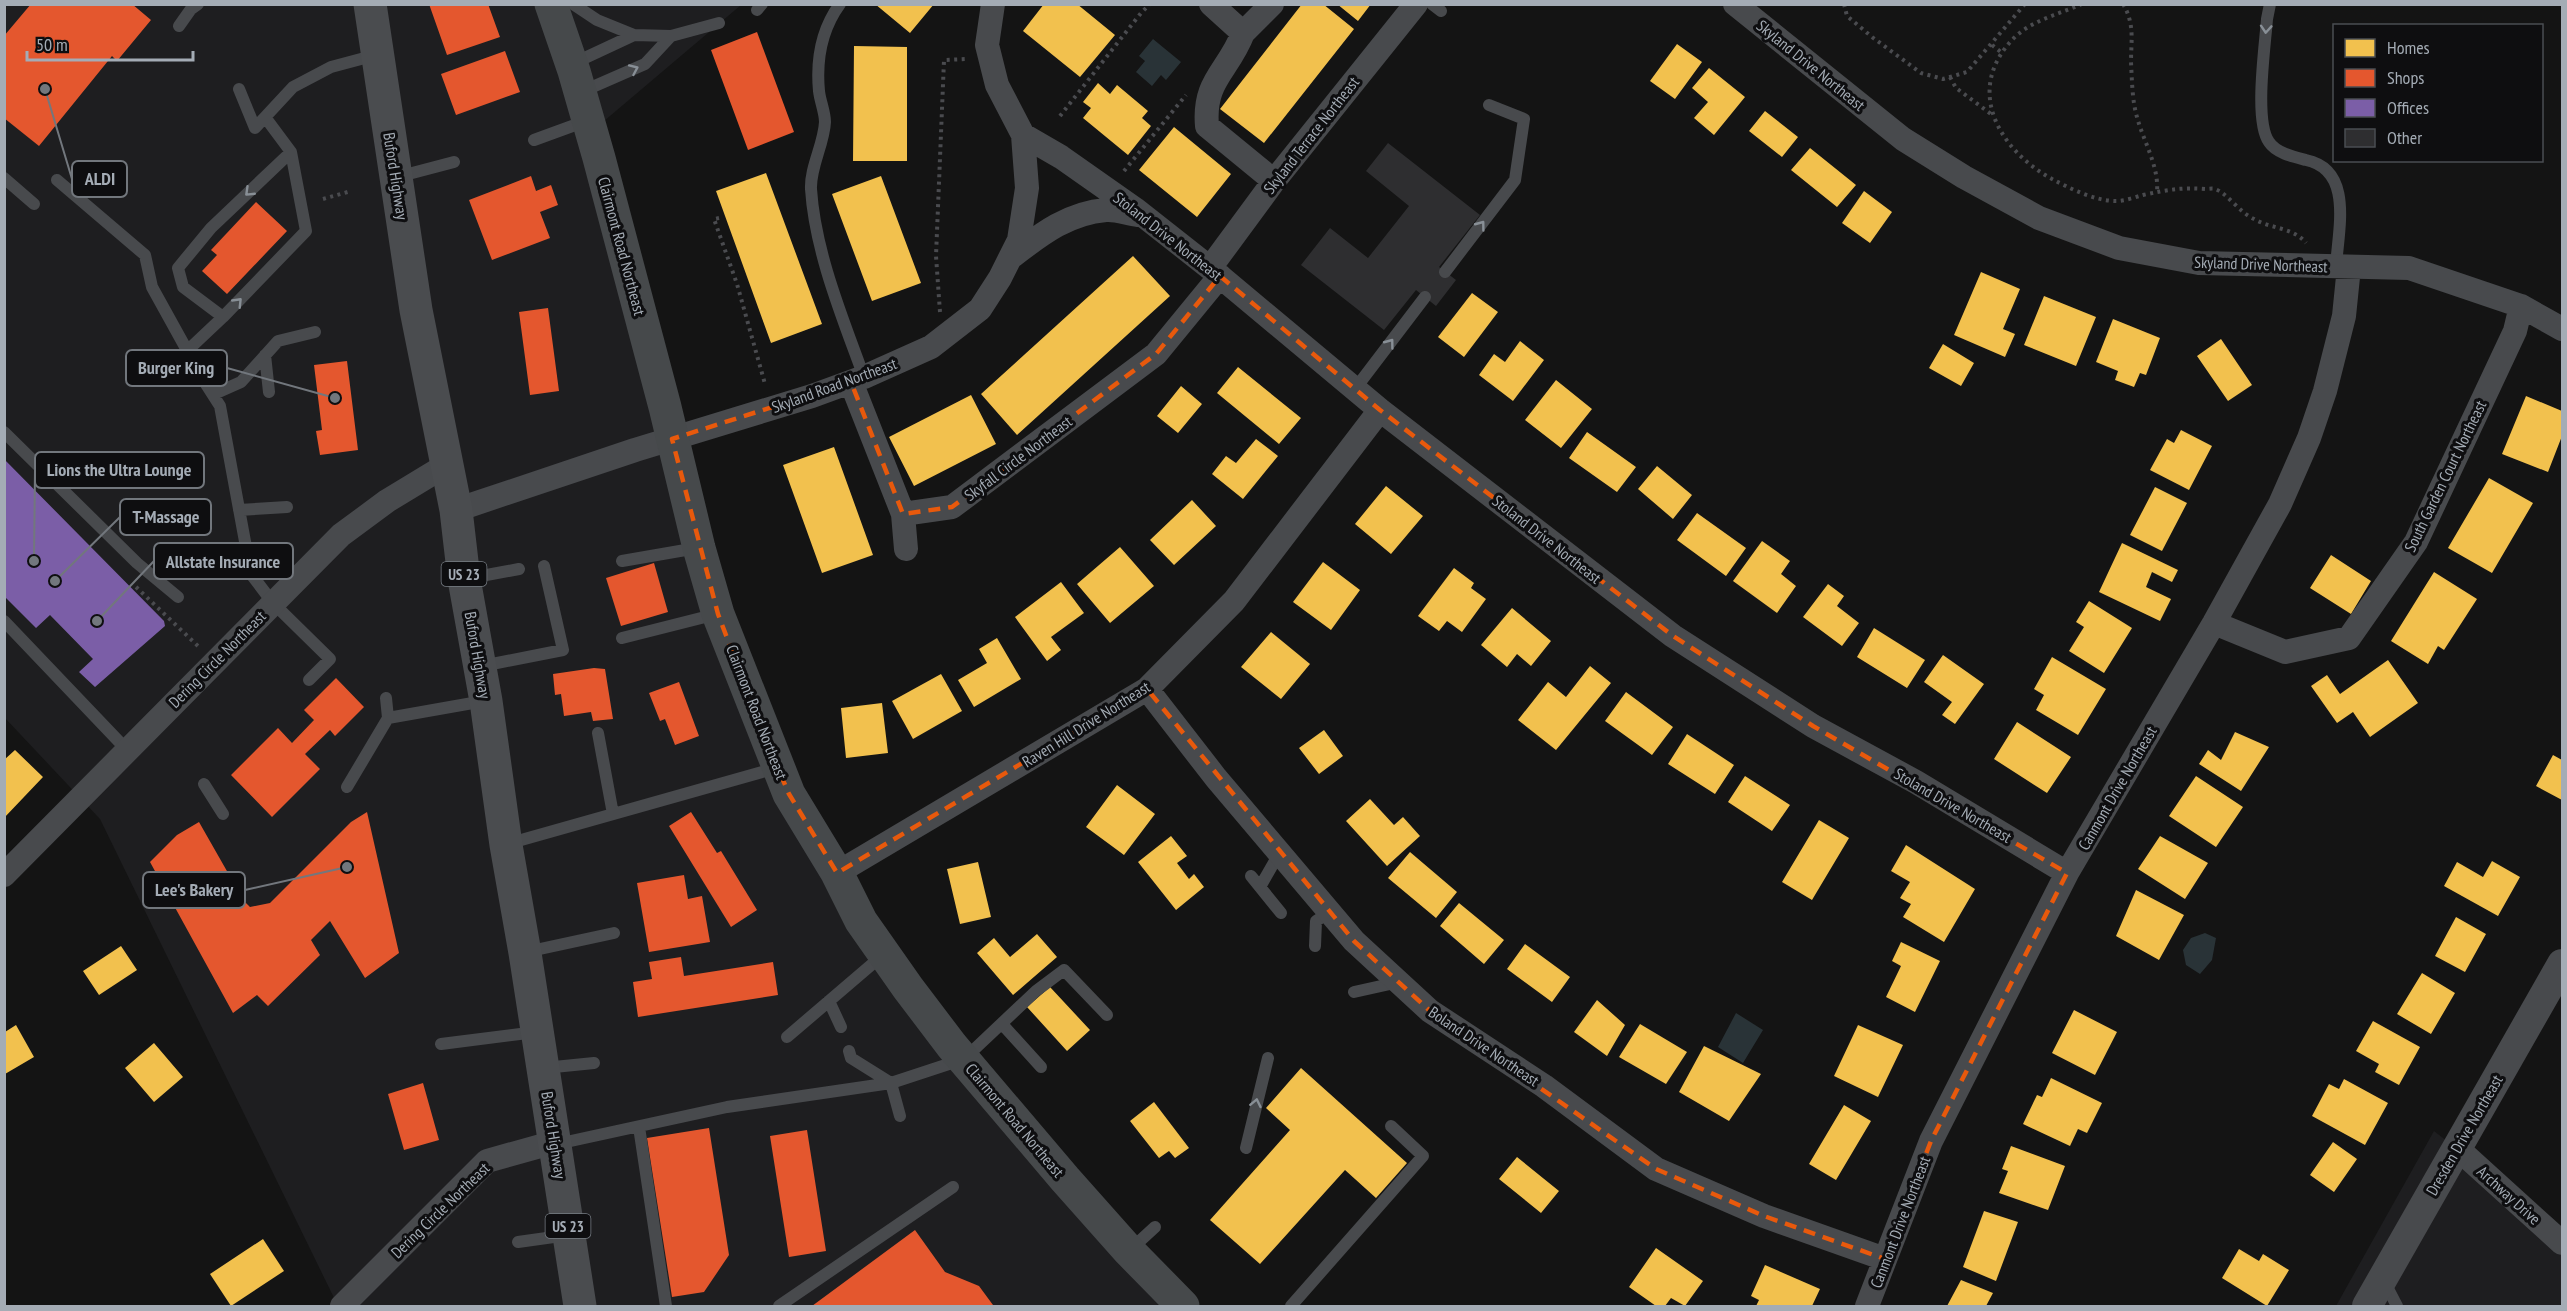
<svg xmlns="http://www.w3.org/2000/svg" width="2567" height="1311" font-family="'PT Sans Narrow',sans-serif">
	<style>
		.built { fill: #1e1e20 }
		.water { fill: #293337 }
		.homes { fill: #f2c14e }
		.shops { fill: #e4572e }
		.offices { fill: #7b5ea7 }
		.building { fill: #2e2e30 }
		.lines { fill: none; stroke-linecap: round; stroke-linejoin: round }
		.path { stroke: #4a4b4f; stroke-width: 4; stroke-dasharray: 3 4.5; stroke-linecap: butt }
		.service { stroke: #484a4d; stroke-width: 12 }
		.minor { stroke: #484a4d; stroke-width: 24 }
		.tertiary { stroke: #484a4d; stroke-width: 30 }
		.secondary { stroke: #46494b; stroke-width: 33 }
		.primary { stroke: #4a4c4f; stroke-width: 33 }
		.oneway { stroke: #888f96 }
		.marked { fill: none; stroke: #e8590c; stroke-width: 4.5; stroke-dasharray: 12 8; stroke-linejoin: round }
		.labels { text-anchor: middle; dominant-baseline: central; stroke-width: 6; stroke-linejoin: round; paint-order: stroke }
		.shield { fill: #0e0e10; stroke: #777d84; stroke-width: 1.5 }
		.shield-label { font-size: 15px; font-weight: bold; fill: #a4acb5 }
		.street-label { font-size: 16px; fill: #a4acb5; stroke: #0e0e10 }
		.leader { fill: none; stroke: #72777d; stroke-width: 2 }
		.callout-dot { fill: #72777d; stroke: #0e0e10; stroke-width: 2 }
		.callout { fill: #0e0e10; stroke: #72777d; stroke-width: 2 }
		.callout-label { font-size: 18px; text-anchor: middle; font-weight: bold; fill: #a4acb5 }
	</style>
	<rect width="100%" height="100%" fill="#141414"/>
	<path class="built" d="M5 5H741L597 127 718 614 829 861 959 1040 1191 1306H338L100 819 5 718Z
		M2434 1131 2562 1231V1306H2336Z"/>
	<path class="water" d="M1153 39 1181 62 1166 80 1161 75 1152 86 1136 72 1145 61 1139 56Z
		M2205 933 2216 938 2212 960 2200 974 2186 965 2183 950 2191 938Z
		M1736 1013 1763 1030 1743 1063 1718 1047Z"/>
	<path class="homes" d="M875 4H934L910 33Z
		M1044 4H1077L1115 35 1080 77 1023 31Z
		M1302 4H1323L1354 29 1264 143 1220 109Z
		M1337 4H1371L1358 21Z
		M1677 44 1702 62 1675 99 1650 81Z
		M854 46 907 47V161H853Z
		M1709 68 1745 97 1714 135 1694 118 1708 102 1692 88Z
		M1098 83 1110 94 1117 85 1148 111 1142 118 1151 126 1128 155 1083 118 1091 108 1083 102Z
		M1765 111 1798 137 1782 157 1749 131Z
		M1174 127 1231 174 1197 217 1139 170Z
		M1810 148 1856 185 1837 207 1791 170Z
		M766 173 822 324 771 343 716 191Z
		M881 176 921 283 872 301 832 194Z
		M1864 191 1892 212 1870 243 1842 223Z
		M1133 256 1170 296 1017 435 981 394Z
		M1981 272 2020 289 2003 329 2015 334 2005 357 1954 335Z
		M1472 293 1498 312 1464 357 1438 337Z
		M2044 296 2096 317 2076 366 2024 345Z
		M2113 319 2160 338 2146 375 2140 373 2134 387 2115 380 2118 371 2096 362Z
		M2221 339 2252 385 2228 401 2197 356Z
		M1520 341 1544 360 1513 401 1479 375 1494 354 1505 362Z
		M1943 344 1974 363 1961 386 1929 368Z
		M1238 367 1301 418 1279 444 1217 393Z
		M1556 380 1592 409 1561 448 1525 420Z
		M1181 386 1202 404 1178 433 1157 416Z
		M971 395 996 444 914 486 889 437Z
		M2526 396 2562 411V436L2548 472 2502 454Z
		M2181 430 2212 446 2189 490 2150 470 2167 439 2174 443Z
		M1587 432 1636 467 1617 492 1569 458Z
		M1256 439 1278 456 1243 499 1212 474 1226 456 1236 463Z
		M834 447 873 555 822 573 783 465Z
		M1657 466 1692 495 1673 519 1638 489Z
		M2489 478 2533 503 2492 573 2448 548Z
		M1386 486 1423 516 1391 554 1355 524Z
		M2155 487 2187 503 2162 551 2130 535Z
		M1192 500 1216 526 1174 565 1150 540Z
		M1697 513 1746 548 1726 576 1677 540Z
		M1762 541 1790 561 1781 574 1796 586 1777 613 1733 581Z
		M2122 543 2178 570 2172 582 2152 572 2146 587 2171 599 2160 621 2099 592Z
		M1120 547 1154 586 1110 623 1077 584Z
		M2331 555 2371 581 2351 614 2310 588Z
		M1323 562 1360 590 1331 630 1293 602Z
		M1454 568 1474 583 1471 588 1486 599 1462 632 1447 621 1439 631 1418 616Z
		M2434 572 2477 599 2444 650 2438 646 2428 664 2391 641Z
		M1061 582 1084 613 1051 637 1061 650 1047 661 1015 617Z
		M1828 584 1844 596 1837 606 1859 623 1842 646 1803 617Z
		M2089 601 2132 628 2104 673 2069 651 2084 627 2076 622Z
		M1512 608 1551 641 1531 666 1517 654 1507 667 1481 645Z
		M1874 628 1925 660 1907 688 1857 657Z
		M1271 632 1310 664 1281 699 1241 667Z
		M997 638 1021 679 974 707 958 680 987 663 979 649Z
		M1943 655 1984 684 1955 724 1942 715 1952 702 1924 682Z
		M2052 657 2106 689 2078 735 2036 710 2044 695 2034 689Z
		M2388 660 2418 703 2370 737 2353 712 2337 723 2311 686 2327 675 2340 694Z
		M1590 666 1611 683 1556 750 1518 720 1548 682 1566 697Z
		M941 674 962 711 913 739 892 701Z
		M1626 692 1673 727 1652 755 1605 721Z
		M882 703 888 753 846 758 841 708Z
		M2017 722 2071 757 2047 793 1994 759Z
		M1324 730 1343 756 1319 774 1299 748Z
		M2235 732 2269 747 2241 791 2199 764 2208 750 2221 760Z
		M1687 734 1734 765 1715 794 1668 764Z
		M15 750 43 777 4 818V760Z
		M2553 755 2562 760V800L2536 786Z
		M1745 776 1790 805 1772 831 1728 802Z
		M2196 776 2243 807 2216 847 2169 816Z
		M1117 785 1155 814 1124 855 1086 827Z
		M1370 799 1394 825 1403 817 1420 836 1387 866 1346 821Z
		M1819 820 1849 838 1812 900 1782 882Z
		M1171 836 1187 856 1177 863 1189 879 1194 874 1204 887 1176 910 1138 862Z
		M2160 836 2208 863 2185 899 2138 869Z
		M1906 845 1975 889 1944 942 1903 917 1911 904 1900 898 1910 882 1891 871Z
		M1410 852 1457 892 1436 918 1388 878Z
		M2492 861 2520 877 2498 916 2444 886 2457 862 2483 877Z
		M978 862 991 917 960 924 947 869Z
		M2136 890 2184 915 2159 960 2116 936Z
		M1459 903 1504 940 1484 964 1440 926Z
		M2456 917 2486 934 2465 972 2435 956Z
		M1037 934 1057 957 1013 995 977 953 994 938 1010 957Z
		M1901 942 1940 961 1915 1012 1886 997 1901 966 1892 961Z
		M1525 944 1570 977 1552 1002 1507 969Z
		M121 946 137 970 99 995 83 971Z
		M2422 973 2455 993 2431 1034 2397 1014Z
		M1050 987 1090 1030 1067 1051 1027 1007Z
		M1597 1000 1625 1025 1607 1056 1574 1032Z
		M2074 1010 2117 1032 2095 1075 2052 1053Z
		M2373 1021 2420 1047 2399 1085 2375 1072 2379 1064 2356 1051Z
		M1640 1024 1687 1052 1666 1084 1619 1057Z
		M16 1025 34 1057 5 1074V1032Z
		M1858 1025 1903 1045 1878 1097 1834 1076Z
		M154 1043 183 1077 154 1102 125 1068Z
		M1704 1046 1761 1074 1729 1121 1679 1092Z
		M1301 1068 1407 1163 1376 1198 1345 1170 1260 1264 1210 1220 1290 1130 1266 1108Z
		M2051 1078 2102 1103 2087 1133 2078 1129 2070 1146 2023 1124 2037 1095 2042 1097Z
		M2344 1079 2388 1103 2365 1145 2312 1116 2329 1084 2339 1089Z
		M1154 1102 1189 1148 1175 1158 1169 1151 1159 1158 1130 1121Z
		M1844 1105 1871 1121 1836 1180 1809 1164Z
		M2333 1142 2357 1159 2334 1192 2310 1175Z
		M2011 1146 2065 1166 2048 1210 1999 1193 2008 1171 2002 1169Z
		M1517 1157 1559 1191 1541 1213 1499 1179Z
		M1984 1211 2018 1222 1996 1281 1963 1267Z
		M263 1239 284 1271 231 1306 210 1274Z
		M1656 1248 1703 1281 1685 1306 1671 1298 1665 1306H1656L1629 1287Z
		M2239 1249 2259 1261 2263 1254 2289 1270 2267 1306 2222 1278Z
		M1765 1265 1820 1289 1812 1306H1756L1759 1300 1751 1296Z
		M1961 1280 1993 1293 1986 1306H1947Z"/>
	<path class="shops" d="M31 4H132L151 20 117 61 112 56 39 146 4 118V36Z
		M429 4H488L500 37 447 55Z
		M757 32 794 132 748 150 711 50Z
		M505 51 520 92 456 115 441 74Z
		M531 176 536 191 551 185 558 205 540 212 550 238 492 260 469 200Z
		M256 202 287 231 227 294 202 271 217 255 211 250Z
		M548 308 559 391 530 395 519 312Z
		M347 361 358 450 320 455 316 431 322 430 314 365Z
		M654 563 668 612 621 626 606 578Z
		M594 668 605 669 613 719 593 721 591 712 564 716 561 694 555 695 553 674Z
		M336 678 364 707 335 736 330 730 305 754 320 769 272 817 231 775 278 728 292 743 314 720 304 710Z
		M679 682 699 736 675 745 665 719 660 721 649 693Z
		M367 812 399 953 365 978 330 921 311 940 320 955 268 1006 257 995 233 1013 150 862 177 835 199 822 244 901 250 907 270 903 351 822Z
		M691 812 717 853 721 851 757 910 731 927 669 826Z
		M684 875 688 899 702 896 710 942 649 952 637 883Z
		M681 957 684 976 773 962 778 995 638 1017 633 982 652 979 649 962Z
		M423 1083 439 1140 404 1150 388 1094Z
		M709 1128 729 1255 704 1292 672 1297 647 1138Z
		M807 1130 826 1251 789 1257 770 1136Z
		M915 1230 945 1272 979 1286 993 1305 812 1306Z"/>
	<path class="offices" d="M4 459 164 621 165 626 95 687 79 672 93 659 50 615 36 628 4 596Z"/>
	<path class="building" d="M1388 143 1480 215 1439 267 1456 280 1436 306 1416 290 1384 330 1301 265 1330 228 1368 258 1409 206 1366 171Z"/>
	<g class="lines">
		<path class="path" d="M1844 4 1847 16 1872 37 1921 73 1943 79 1967 72 2025 4
			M2082 4C2059 14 2030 21 2013 39 1964 90 1999 150 2052 179 2071 189 2095 201 2116 201 2125 201 2135 197 2143 195 2166 190 2182 187 2206 189 2207 189 2213 188 2215 189 2227 193 2239 212 2254 219 2271 229 2293 227 2306 243
			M2123 4C2135 24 2131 41 2131 62 2132 80 2132 100 2137 117 2144 143 2159 166 2157 192
			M1992 45 2002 53
			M1950 77 1956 88 1991 114
			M1060 116 1141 13 1150 4
			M1124 171 1186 95
			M323 199 351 191
			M719 218 714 219 737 284 765 384
			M940 312 936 256 944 60 967 59
			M136 587 200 648"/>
		<path class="service" d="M573 4 597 20 634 35
			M840 4C821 30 816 59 819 91 820 101 825 112 825 122 824 144 810 167 811 189 815 252 843 319 864 377
			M1432 4 1441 11
			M2270 4 2267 19C2265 47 2254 121 2269 142 2276 153 2294 157 2306 160 2354 170 2338 230 2336 267
			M757 10 762 4
			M179 26 191 9 198 4
			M671 36 719 23
			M574 63 634 35 671 36 645 64 581 92
			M239 89 255 128 293 87 331 67 376 55
			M265 117 291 152 306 231 223 317 183 287 178 268 211 228 291 152
			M534 140 586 121
			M397 177 454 162
			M4 178 34 204
			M57 180 145 255 152 287 204 381 220 406 251 574 273 603 330 659 309 680
			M1445 272 1515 180 1524 119 1489 105
			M188 350 223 317
			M265 355 269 392
			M1355 389 1425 297
			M214 394 241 382 278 341 315 332
			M4 432 137 563 178 597
			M239 510 287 507
			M622 561 697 548
			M465 579 519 569
			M4 621 127 750
			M622 638 717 614
			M482 666 563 650 544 566
			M388 718 484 701
			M598 733 613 814
			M204 784 223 814
			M347 787 388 718 386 698
			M507 844 776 768
			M1251 876 1281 913
			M1260 887 1280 852
			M1315 946 1316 921 1330 912
			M526 952 614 933
			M1354 992 1399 982
			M829 1001 841 1027
			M1002 1024 1041 1067
			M787 1037 884 954
			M441 1044 536 1032
			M849 1051 851 1058 891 1083
			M544 1068 594 1063
			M900 1116 891 1083 964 1059 1036 991 1064 970 1107 1015
			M639 1127 666 1306
			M557 1144 727 1107 891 1083
			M1246 1148 1268 1058
			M518 1242 568 1235
			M1130 1250 1155 1227
			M2384 1281 2397 1306
			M779 1306 953 1187
			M1291 1306 1423 1156 1391 1126"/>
		<path class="minor" d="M993 4 987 45 997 85 1023 135 1061 157 1135 209 1210 268 1380 410 1673 636 1813 726 1916 782 2067 873
			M1211 4 1243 33C1228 72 1203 80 1207 126L1274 181
			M1735 4 1903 139 1964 177 2039 218 2119 248 2199 263 2409 268 2521 306 2562 329
			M1243 33 1272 4
			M1010 258C1039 236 1067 213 1106 210 1116 209 1128 214 1138 215
			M1210 268 1274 181 1416 4
			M851 382 903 514 952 507 1156 354 1220 276
			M456 510 635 450 812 396 864 377 931 347 980 309 1000 278 1019 240 1027 188 1023 135
			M903 514 906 549
			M2214 623 2285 652 2349 638 2416 542 2515 331 2521 306
			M1147 689 1216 778 1354 941 1430 1011 1544 1086 1656 1169 1764 1216 1885 1259
			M837 873 1147 689 1234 601 1380 410
			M4 875 341 535 387 501 448 464
			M2456 1147 2562 1243
			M342 1306 487 1161 555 1142
			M1867 1306 1931 1141 2067 873 2214 623 2280 504 2309 438 2325 391 2344 316 2349 267"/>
		<path class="tertiary" d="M2367 1306 2562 964"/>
		<path class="secondary" d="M551 4 574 71 599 158 665 407 699 548 718 614 789 794 837 873 861 921 908 988 952 1046 1065 1179 1129 1251 1183 1306"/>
		<path class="primary" d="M370 4 416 310 456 510 464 579 486 701 506 845 525 953 580 1306"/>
	</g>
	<defs><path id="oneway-chevron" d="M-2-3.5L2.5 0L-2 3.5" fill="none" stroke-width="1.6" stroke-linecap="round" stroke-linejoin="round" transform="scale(1.5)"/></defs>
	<g class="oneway">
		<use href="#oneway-chevron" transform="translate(2266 29) rotate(94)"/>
		<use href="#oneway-chevron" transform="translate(634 69) rotate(-24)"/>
		<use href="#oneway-chevron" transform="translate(249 192) rotate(136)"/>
		<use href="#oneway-chevron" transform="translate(1481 225) rotate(-53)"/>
		<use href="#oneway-chevron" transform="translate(238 302) rotate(-46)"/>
		<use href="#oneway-chevron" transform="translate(1390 343) rotate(-53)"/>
		<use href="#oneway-chevron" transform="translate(1256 1103) rotate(-78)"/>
	</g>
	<path class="marked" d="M1220 276 1380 410 1673 636 1813 726 2067 873 1931 1141 1885 1259 1764 1216 1656 1169 1430 1011 1354 941 1147 689 837 873 789 794 766 741 718 614 672 439 851 382 903 514 952 507 1156 354Z"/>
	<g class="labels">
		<g class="shield">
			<rect x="441.5" y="562" width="45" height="24" rx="4.5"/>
			<rect x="545.5" y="1214" width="45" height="24" rx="4.5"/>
		</g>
		<g class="shield-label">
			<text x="464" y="574">US 23</text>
			<text x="568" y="1226">US 23</text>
		</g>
		<g class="street-label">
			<text transform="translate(1811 65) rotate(39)">Skyland Drive Northeast</text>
			<text transform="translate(1311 135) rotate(-52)">Skyland Terrace Northeast</text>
			<text transform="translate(396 176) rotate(81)">Buford Highway</text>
			<text transform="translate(1168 236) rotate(38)">Stoland Drive Northeast</text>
			<text transform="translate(622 246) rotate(75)">Clairmont Road Northeast</text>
			<text transform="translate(2261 264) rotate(2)">Skyland Drive Northeast</text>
			<text transform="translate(834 385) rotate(-20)">Skyland Road Northeast</text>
			<text transform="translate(1018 458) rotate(-37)">Skyfall Circle Northeast</text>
			<text transform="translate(2445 476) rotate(-64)">South Garden Court Northeast</text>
			<text transform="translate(1547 539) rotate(38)">Stoland Drive Northeast</text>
			<text transform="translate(478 655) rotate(80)">Buford Highway</text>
			<text transform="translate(217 659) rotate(-45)">Dering Circle Northeast</text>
			<text transform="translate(757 712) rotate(69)">Clairmont Road Northeast</text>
			<text transform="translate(1086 724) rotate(-32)">Raven Hill Drive Northeast</text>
			<text transform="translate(2117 788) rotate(-60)">Canmont Drive Northeast</text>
			<text transform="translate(1953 805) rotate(30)">Stoland Drive Northeast</text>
			<text transform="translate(1484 1046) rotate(34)">Boland Drive Northeast</text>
			<text transform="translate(1015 1120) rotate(50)">Clairmont Road Northeast</text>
			<text transform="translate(554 1135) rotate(81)">Buford Highway</text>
			<text transform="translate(2464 1135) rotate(-60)">Dresden Drive Northeast</text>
			<text transform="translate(2509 1195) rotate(42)">Archway Drive</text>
			<text transform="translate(440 1210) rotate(-44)">Dering Circle Northeast</text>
			<text transform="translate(1900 1222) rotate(-69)">Canmont Drive Northeast</text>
		</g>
	</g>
	<path class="leader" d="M45 89L72 179M335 398L227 368M34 561L35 470M55 581L120 517M97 621L154 561M347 867L245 890"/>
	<g class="callout-dot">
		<circle cx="45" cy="89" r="6"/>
		<circle cx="335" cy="398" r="6"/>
		<circle cx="34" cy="561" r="6"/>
		<circle cx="55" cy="581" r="6"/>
		<circle cx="97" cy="621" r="6"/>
		<circle cx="347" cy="867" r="6"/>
	</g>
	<g class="callout">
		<rect x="72" y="161" width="55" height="36" rx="6"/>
		<rect x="126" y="350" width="101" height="36" rx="6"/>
		<rect x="35" y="452" width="169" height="36" rx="6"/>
		<rect x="120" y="499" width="91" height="36" rx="6"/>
		<rect x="154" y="543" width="139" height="36" rx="6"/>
		<rect x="143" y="872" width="102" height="36" rx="6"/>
	</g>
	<g class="callout-label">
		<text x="100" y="185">ALDI</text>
		<text x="176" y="374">Burger King</text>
		<text x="119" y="476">Lions the Ultra Lounge</text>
		<text x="166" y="523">T-Massage</text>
		<text x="223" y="568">Allstate Insurance</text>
		<text x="194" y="896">Lee's Bakery</text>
	</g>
	<rect width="2567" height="1311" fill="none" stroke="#a4acb5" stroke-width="12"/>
	<rect x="2333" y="24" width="210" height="138" fill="#0e0e10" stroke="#4a4d52" stroke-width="1.5"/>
	<rect x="2345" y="39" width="30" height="18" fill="#f2c14e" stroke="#4a4d52" stroke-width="1.5"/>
	<text x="2387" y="54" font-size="18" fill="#a4acb5">Homes</text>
	<rect x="2345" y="69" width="30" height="18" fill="#e4572e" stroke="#4a4d52" stroke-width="1.5"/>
	<text x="2387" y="84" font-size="18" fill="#a4acb5">Shops</text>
	<rect x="2345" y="99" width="30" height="18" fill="#7b5ea7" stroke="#4a4d52" stroke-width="1.5"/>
	<text x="2387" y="114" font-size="18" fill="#a4acb5">Offices</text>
	<rect x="2345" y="129" width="30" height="18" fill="#2e2e30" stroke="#4a4d52" stroke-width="1.5"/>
	<text x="2387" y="144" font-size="18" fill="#a4acb5">Other</text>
	<path d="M27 51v9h166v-9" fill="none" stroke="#a4acb5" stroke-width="3"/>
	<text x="36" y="51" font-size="18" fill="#a4acb5" stroke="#0e0e10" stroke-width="4.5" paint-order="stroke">50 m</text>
</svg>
